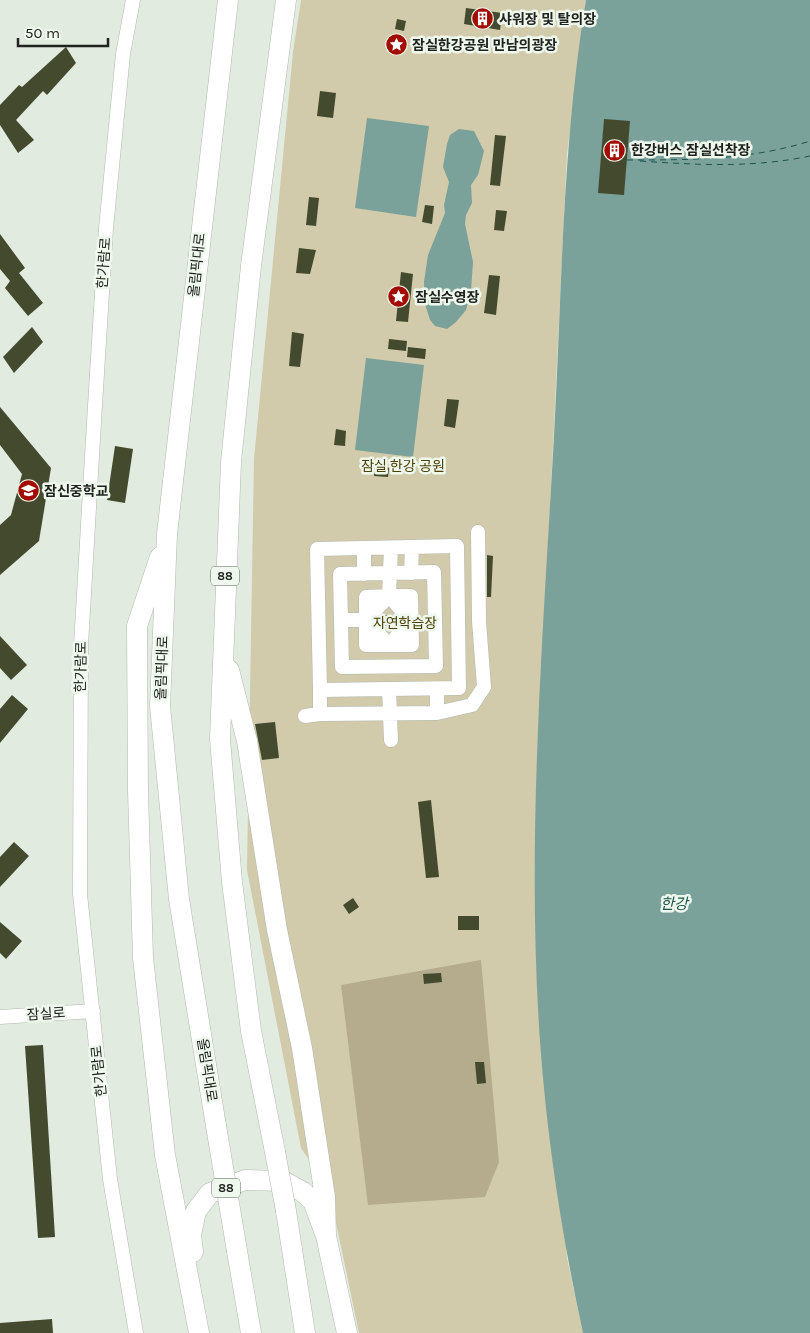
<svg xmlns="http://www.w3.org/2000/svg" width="810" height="1333" font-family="Karla,'Noto Sans KR',sans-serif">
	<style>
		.green { fill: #d1caab }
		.forest { fill: #b4ac8d }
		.water { fill: #7aa19a }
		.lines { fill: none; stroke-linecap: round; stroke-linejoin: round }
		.ferry { stroke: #1d544d; stroke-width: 1; stroke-dasharray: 6 5; stroke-linecap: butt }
		.building { fill: #444a2e }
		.minor-casing { stroke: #b1b9af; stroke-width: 15 }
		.highway-casing { stroke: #b1b9af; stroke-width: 21 }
		.minor { stroke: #fff; stroke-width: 14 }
		.highway { stroke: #fff; stroke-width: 20 }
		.highway-bridge-casing { stroke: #b1b9af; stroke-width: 21; stroke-linecap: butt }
		.highway-bridge { stroke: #fff; stroke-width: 20 }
		.labels { text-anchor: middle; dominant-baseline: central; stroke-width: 5; stroke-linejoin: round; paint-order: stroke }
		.shield { fill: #eff8ed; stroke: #5e635d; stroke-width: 1 }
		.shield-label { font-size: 12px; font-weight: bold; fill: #20231f }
		.poi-label { font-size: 14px; font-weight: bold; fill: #20231f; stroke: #eff8ed; text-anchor: start }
		.street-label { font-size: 14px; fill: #20231f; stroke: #eff8ed }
		.park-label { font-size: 14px; fill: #4e4107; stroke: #eff8ed }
		.water-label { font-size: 15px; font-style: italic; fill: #1d544d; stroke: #eff8ed }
	</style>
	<rect width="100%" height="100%" fill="#e2ebe0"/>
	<path class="green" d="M301 0H586L567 154 536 801 567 1258 583 1333H359L329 1189 301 1148 247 870 254 459 293 52Z"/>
	<path class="forest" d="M481 960 499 1162 485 1197 368 1205 341 985Z"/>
	<path class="water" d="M586 0H810V1333H583C562 1237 547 1139 540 1041 526 840 543 636 554 436 562 290 562 144 586 0Z
		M367 118 429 126 416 217 355 208Z
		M459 129 474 131 484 151 478 175 471 185 472 203 466 215 465 224 473 262 471 291 466 310 456 322 447 329 435 326 430 320 425 304 424 282 428 255 445 213 444 205 449 182 443 167 447 144 450 135Z
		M366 358 424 365 413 457 355 450Z"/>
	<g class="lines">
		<path class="ferry" d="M627 160C689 160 751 160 810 141
			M640 161C698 165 753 168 810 156"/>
	</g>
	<path class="building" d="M466 8 502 13 500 30 464 24Z
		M397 19 406 21 404 31 395 29Z
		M66 47 76 63 47 95 43 91 16 120 34 140 18 153 0 125V105L19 85 22 87Z
		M320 91 336 93 333 118 317 116Z
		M604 119 630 121 624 195 598 193Z
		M495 135 506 136 500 186 490 185Z
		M309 197 319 198 316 226 306 225Z
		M425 205 434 206 432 224 422 222Z
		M496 210 507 211 504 231 494 230Z
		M0 234 25 268 19 273 43 303 28 316 5 288 10 281 0 269Z
		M299 248 316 250 310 274 296 273Z
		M401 272 413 274 408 322 396 321Z
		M489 275 500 276 496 315 484 313Z
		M32 327 43 342 14 373 3 357Z
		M292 332 304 334 300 367 289 366Z
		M389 339 407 341 406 351 388 349Z
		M408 347 426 349 425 359 407 357Z
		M447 399 459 400 455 428 444 426Z
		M0 407 51 468 39 541 0 575V525L11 515 22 474 0 445Z
		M336 429 346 431 345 446 334 445Z
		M115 446 133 449 125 503 107 500Z
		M375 466 389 468 388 477 374 476Z
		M487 555 493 556 491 597H487Z
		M383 615H393V626H383Z
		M0 636 27 665 11 680 0 668Z
		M12 695 28 709 0 743V709Z
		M275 722 279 758 262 760 255 724Z
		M431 800 439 877 426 878 418 802Z
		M14 842 29 856 0 887V857Z
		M353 898 359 907 349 914 343 905Z
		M458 916H479V930H458Z
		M0 922 22 941 6 959 0 953Z
		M441 973 442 982 424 984 423 974Z
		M43 1045 55 1237 38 1238 25 1046Z
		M475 1062H484L486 1083 477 1084Z
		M52 1319 53 1333H0V1323Z"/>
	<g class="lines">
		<defs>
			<path id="minor" d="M133 0 123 54 106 228 94 422 81 645 80 894 110 1179 136 1333
				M457 546 459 688 320 690 317 549Z
				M364 548V574
				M434 572 436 666 342 667 340 574Z
				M411 573 412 547
				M389 596H411L412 645H366V597Z
				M389 596 391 548
				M341 620H366L389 596 411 621 389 645 366 620
				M389 689 391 740
				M320 690V714L437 713 472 705 484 687 479 621 478 532
				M437 713V689
				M305 716 320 714
				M0 1017 93 1011"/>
			<path id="highway" d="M160 557 137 626 138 791 143 958 165 1155 199 1333
				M229 670 247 741 277 930 302 1048 325 1197 326 1236
				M216 1126 179 899 160 706 167 534 228 0
				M275 1152 251 1031 232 882 220 739 231 462 251 266 286 0
				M286 1211 305 1333
				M237 1251 251 1333
				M193 1252 191 1235 196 1211 210 1193 245 1180 283 1181 303 1192 313 1201 326 1236 347 1333"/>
		</defs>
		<use href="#minor" class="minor-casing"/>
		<use href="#highway" class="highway-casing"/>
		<use href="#minor" class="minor"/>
		<use href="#highway" class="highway"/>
		<defs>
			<path id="highway-bridge" d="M216 1126 237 1251
				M275 1152 286 1211"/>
		</defs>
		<use href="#highway-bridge" class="highway-bridge-casing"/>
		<use href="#highway-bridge" class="highway-bridge"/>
	</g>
	<defs>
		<symbol id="building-disc" viewBox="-11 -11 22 22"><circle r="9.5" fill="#a20b00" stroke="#eff8ed"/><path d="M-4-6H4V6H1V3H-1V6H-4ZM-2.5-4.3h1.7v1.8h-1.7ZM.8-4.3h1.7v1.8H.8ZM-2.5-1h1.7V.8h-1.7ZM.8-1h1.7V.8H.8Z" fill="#fff"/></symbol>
		<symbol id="sight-disc" viewBox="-11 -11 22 22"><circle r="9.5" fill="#a20b00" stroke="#eff8ed"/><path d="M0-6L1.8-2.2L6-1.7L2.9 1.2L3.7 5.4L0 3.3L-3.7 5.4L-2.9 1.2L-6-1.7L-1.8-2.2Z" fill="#fff"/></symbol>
		<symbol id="school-disc" viewBox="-11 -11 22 22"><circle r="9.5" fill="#a20b00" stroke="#eff8ed"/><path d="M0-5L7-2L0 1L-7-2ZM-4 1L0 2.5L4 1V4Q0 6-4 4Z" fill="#fff"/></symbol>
	</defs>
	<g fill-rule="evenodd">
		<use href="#building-disc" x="470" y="6" width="25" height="25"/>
		<use href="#sight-disc" x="384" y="32" width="25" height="25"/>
		<use href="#building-disc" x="602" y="138" width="25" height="25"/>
		<use href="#sight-disc" x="386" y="284" width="25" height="25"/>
		<use href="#school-disc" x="16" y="478" width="25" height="25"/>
	</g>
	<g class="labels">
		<g class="shield">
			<rect x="211" y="566.5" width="28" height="19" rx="4"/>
			<rect x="212" y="1178.5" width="28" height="19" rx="4"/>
		</g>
		<g class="shield-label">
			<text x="225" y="576">88</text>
			<text x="226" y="1188">88</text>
		</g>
		<g class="poi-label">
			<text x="499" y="19">샤워장 및 탈의장</text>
			<text x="412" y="45">잠실한강공원 만남의광장</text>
			<text x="631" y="150">한강버스 잠실선착장</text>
			<text x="415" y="297">잠실수영장</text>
			<text x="44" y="491">잠신중학교</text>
		</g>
		<g class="street-label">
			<text transform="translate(104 263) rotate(-86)">한가람로</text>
			<text transform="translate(197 265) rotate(-84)">올림픽대로</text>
			<text transform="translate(81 667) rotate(-89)">한가람로</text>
			<text transform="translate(162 668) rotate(-88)">올림픽대로</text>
			<text transform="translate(46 1014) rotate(-4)">잠실로</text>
			<text transform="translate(207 1070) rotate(81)">올림픽대로</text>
			<text transform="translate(99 1071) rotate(-96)">한가람로</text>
		</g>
		<g class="park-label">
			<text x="403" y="466">잠실 한강 공원</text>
			<text x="405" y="623">자연학습장</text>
		</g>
		<g class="water-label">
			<text x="674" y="904">한강</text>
		</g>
	</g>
	<path d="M18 38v8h90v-8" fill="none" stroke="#20231f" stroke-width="2.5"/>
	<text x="25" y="38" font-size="15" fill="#20231f" stroke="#eff8ed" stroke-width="4" paint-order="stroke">50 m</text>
</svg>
